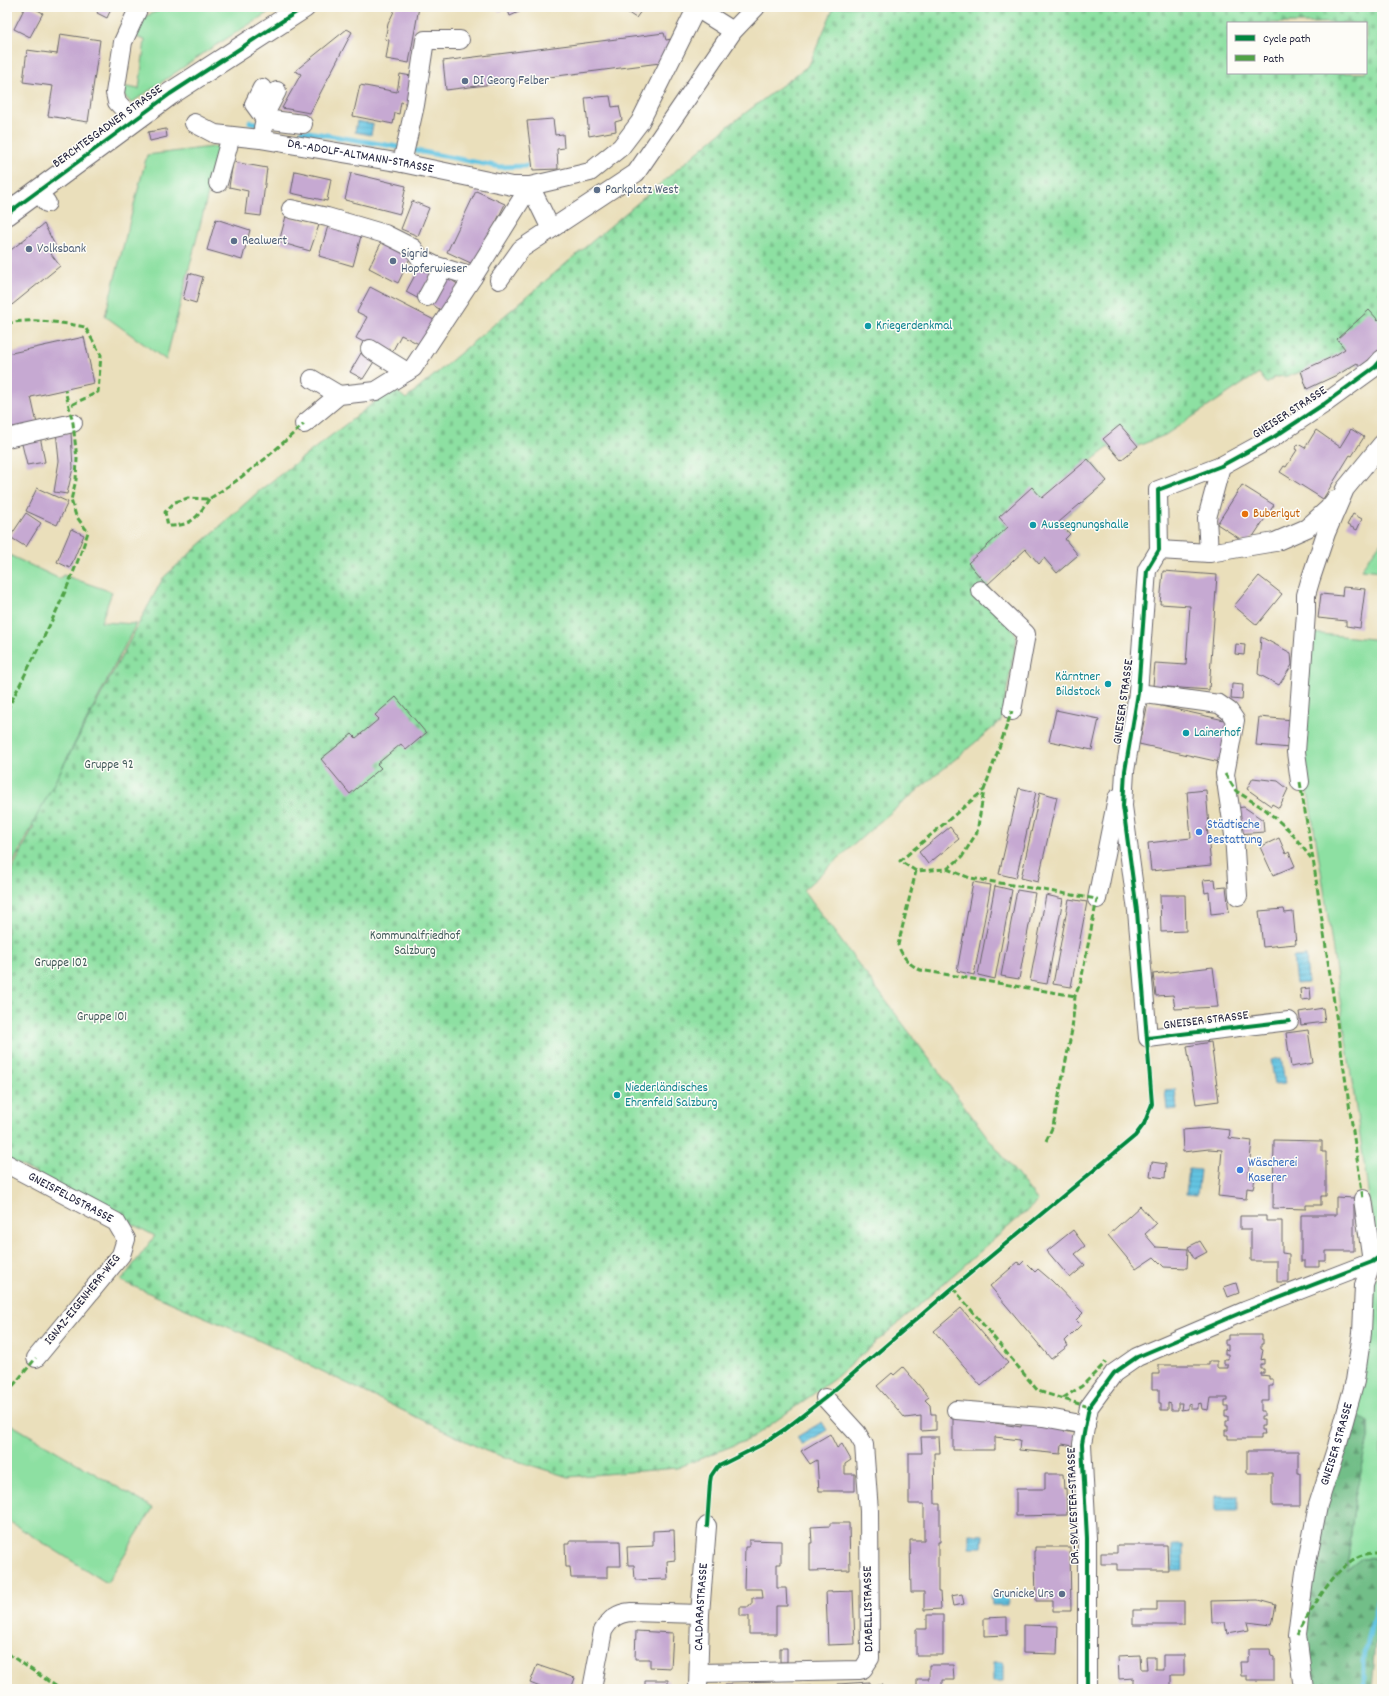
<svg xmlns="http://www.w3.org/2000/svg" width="1389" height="1696" font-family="Dekko,sans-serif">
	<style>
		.grass { fill: #8de0a2; stroke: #58816e }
		.forest { fill: url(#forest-firs); stroke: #4a7062 }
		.cemetery { fill: url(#cemetery-stones); stroke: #58816e; fill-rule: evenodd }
		.water { fill: url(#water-rules); stroke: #43738e }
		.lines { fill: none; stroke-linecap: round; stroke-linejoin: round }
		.stream { stroke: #64c4e2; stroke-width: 5 }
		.building { fill: #c6a9d2 }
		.minor-casing { stroke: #686468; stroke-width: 20 }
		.major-casing { stroke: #686468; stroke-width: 24 }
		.minor { stroke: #fff; stroke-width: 18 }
		.major { stroke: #fff; stroke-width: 22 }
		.quiet { stroke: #50a245; stroke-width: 3; stroke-dasharray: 6 3; stroke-linecap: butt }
		.cycleway-casing { stroke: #fdfcf7; stroke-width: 6 }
		.cycleway { stroke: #00873e; stroke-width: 4 }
		.service-dot { fill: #5c6f8a; stroke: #fdfcf7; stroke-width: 1.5 }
		.culture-dot { fill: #0f9aa8; stroke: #fdfcf7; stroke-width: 1.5 }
		.food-dot { fill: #e8710a; stroke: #fdfcf7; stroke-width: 1.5 }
		.shop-dot { fill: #3f7fe0; stroke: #fdfcf7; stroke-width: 1.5 }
		.labels { text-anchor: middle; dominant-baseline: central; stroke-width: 3; stroke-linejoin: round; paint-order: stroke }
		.service-label { font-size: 13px; fill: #4e5e75; stroke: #fdfcf7; text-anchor: start }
		.street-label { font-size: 13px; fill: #22223b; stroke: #fdfcf7 }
		.culture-label { font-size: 13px; fill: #0d838f; stroke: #fdfcf7; text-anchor: start }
		.food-label { font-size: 13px; fill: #c56008; stroke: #fdfcf7; text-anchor: start }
		.park-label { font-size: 13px; fill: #425b5a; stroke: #fdfcf7 }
		.shop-label { font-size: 13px; fill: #366cbe; stroke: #fdfcf7; text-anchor: start }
	</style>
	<defs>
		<pattern id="forest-firs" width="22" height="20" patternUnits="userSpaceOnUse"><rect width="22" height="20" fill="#72be88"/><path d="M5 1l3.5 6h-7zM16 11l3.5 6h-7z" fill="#5d9a70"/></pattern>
		<pattern id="cemetery-stones" width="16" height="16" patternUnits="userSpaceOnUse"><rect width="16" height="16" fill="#8de0a2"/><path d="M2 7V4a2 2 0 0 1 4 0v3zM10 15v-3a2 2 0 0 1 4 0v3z" fill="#79c08c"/></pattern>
		<pattern id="water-rules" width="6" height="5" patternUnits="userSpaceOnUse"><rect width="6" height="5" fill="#64c4e2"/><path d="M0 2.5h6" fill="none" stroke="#56a8c3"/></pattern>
	</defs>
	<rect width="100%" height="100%" fill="#fdfcf7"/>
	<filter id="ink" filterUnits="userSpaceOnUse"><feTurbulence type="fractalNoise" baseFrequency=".025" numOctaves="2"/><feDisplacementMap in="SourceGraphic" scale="8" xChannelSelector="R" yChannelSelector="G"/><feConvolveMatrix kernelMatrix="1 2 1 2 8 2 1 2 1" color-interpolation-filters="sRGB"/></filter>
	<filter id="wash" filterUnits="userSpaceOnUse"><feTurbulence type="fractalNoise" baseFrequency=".012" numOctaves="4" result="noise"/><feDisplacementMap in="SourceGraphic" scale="16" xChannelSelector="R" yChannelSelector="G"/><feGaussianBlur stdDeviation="0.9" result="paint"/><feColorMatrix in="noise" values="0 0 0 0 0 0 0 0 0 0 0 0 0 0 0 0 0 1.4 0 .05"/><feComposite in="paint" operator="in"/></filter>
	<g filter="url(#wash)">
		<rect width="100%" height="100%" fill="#eadfbb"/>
		<path class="grass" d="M163 7H277L210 49 131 103 123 94V89L127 87 139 89 145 40 133 36 144 17 162 9Z
			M220 146 166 360 105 316 147 155Z
			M1382 541V571L1361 569Z
			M7 554 60 579 63 575 112 592 101 622 136 624 7 875Z
			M1311 633 1382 640V1248L1377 1252 1323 883 1302 755Z
			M1382 1271V1558L1363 1559 1347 1572 1355 1496 1369 1438V1422L1346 1429 1371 1282Z
			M7 1422 153 1508 107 1583 7 1520Z"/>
		<path class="forest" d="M1359 1417 1369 1422V1438L1355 1496 1347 1571 1363 1559 1382 1558V1612L1377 1631 1372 1689H1312L1302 1622 1321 1514 1346 1429Z"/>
		<path class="cemetery" d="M834 7H1382V349L1360 367 1357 364 1339 374 1307 389 1301 372 1288 376 1275 377 1267 384 1259 373 1165 435 1138 446 1121 460 1109 447 1091 461 1107 481 1059 522 1070 534 1065 539 1078 555 1057 573 1044 558 1039 564 1026 549 987 585 1017 637 1001 721 877 824 803 890 986 1135 1038 1201 834 1379 752 1438 677 1468 568 1477 486 1451 258 1340 121 1281 155 1236 7 1158V880L34 826 32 825 163 578 259 491 393 388 406 399 732 123 809 65ZM1228 23H1366V73H1228Z"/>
		<path class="water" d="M357 121 373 124 371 135 355 132Z
			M1306 956 1308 983 1296 984 1293 957Z
			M1281 1058 1285 1084 1275 1085 1271 1060Z
			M1175 1089 1177 1109 1167 1110 1165 1090Z
			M1189 1169 1200 1170 1197 1195 1186 1194Z
			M822 1422 827 1430 802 1445 797 1437Z
			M1215 1496H1238V1511H1215Z
			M969 1534 983 1535 982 1547H969Z
			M1172 1545H1183V1571H1172Z
			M991 1595H1008V1605H992Z
			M993 1662H1003V1682H993Z"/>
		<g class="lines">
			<path class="stream" d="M250 122 261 124
				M302 131 392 146 500 167 526 166
				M1364 1689V1658L1382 1582"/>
		</g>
		<g id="blocks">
			<path class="building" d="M25 7H32L43 13 30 37 14 29Z
				M100 7H112L107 18 97 13Z
				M396 7H419L409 63 386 59 389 40 385 39 388 24Z
				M497 7H530L510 16 507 8 499 12Z
				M619 7H644L636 18Z
				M347 29 352 32 310 113 282 108 301 74 295 71Z
				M664 33 666 40 672 39 660 63 446 90 443 61Z
				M60 34 100 40 88 122 48 116 53 86 23 82 27 50 57 54Z
				M400 74 417 77 412 105 401 102 399 114 395 113 393 124 353 116 360 85 397 92Z
				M610 96 612 107 619 106 622 120 615 122 616 131 589 136 585 98Z
				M553 119 555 135 563 134 564 148 557 149 558 169 533 170 527 121Z
				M166 129 167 137 150 141 148 132Z
				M233 162 267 168 261 216 245 214 248 191 229 187Z
				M295 171 331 179 327 201 291 193Z
				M351 173 406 186 400 214 345 200Z
				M476 191 505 204 475 265 447 252Z
				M412 201 429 208 418 236 401 229Z
				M286 216 319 225 310 251 279 242Z
				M216 219 250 230 242 260 207 250Z
				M44 224 57 249 51 254 60 266 7 309V253Z
				M328 226 361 236 353 266 319 256Z
				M383 239 412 254 398 283 369 268Z
				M422 262 435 268 419 299 406 292Z
				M189 273 203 277 196 303 183 299Z
				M447 277 459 285 442 311 430 303Z
				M370 287 436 321 423 346 401 335 390 356 356 338 367 317 357 312Z
				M1369 310 1378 320 1382 317V349L1360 367 1357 363 1339 374 1307 389 1301 371 1334 356 1345 349 1337 339Z
				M84 337 94 383 31 397 38 428 20 432 11 427 7 411V354Z
				M361 353 375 360 363 379 350 372Z
				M1120 425 1138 446 1121 460 1103 439Z
				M1351 429 1364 437 1352 456 1350 455 1323 499 1280 472 1284 466 1286 467 1297 450 1295 449 1298 444 1305 448 1316 430 1340 447Z
				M56 431 71 433 73 468 67 494 54 492 59 461Z
				M40 436 45 462 27 465 21 440Z
				M1088 459 1107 481 1059 522 1070 534 1065 539 1078 555 1057 573 1044 558 1039 564 1026 549 987 585 968 563 1008 527 999 517 1032 487 1042 498Z
				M1242 485 1274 505 1248 544 1217 524Z
				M37 488 68 502 57 525 26 511Z
				M26 513 41 523 26 547 10 537Z
				M1353 514 1362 519 1357 530 1347 525Z
				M71 529 84 535 70 568 57 562Z
				M1163 571 1217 575 1209 690 1153 686 1155 663 1186 665 1190 606 1160 604Z
				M1259 576 1282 594 1257 625 1234 606Z
				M1343 587 1365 589 1360 628 1346 626V621L1318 618 1321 594 1342 596Z
				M1261 637 1291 653 1292 665 1279 685 1258 674Z
				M1236 644 1245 645 1244 655 1235 654Z
				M1232 684 1243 685 1242 700 1231 699Z
				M396 697 426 733 406 750 401 744 377 764 381 768 350 794 321 759 352 734 356 738 379 719 375 715Z
				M1148 703 1233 722 1224 763 1139 744Z
				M1056 710 1099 719 1092 750 1049 741Z
				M1259 717 1293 720 1290 748 1256 745Z
				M1253 778 1278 781 1288 789 1279 808 1272 804 1271 806 1247 789Z
				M1019 788 1036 792 1016 878 999 874Z
				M1206 790 1209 827H1207L1211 865 1151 871 1148 843 1191 838 1187 792Z
				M1040 792 1057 797 1038 882 1021 878Z
				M1244 807 1263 820 1264 832 1239 834 1236 808Z
				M950 827 959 839 928 864 919 852Z
				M1279 838 1286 854 1289 852 1295 866 1273 875 1260 847Z
				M1215 879 1216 888 1226 887 1229 912 1211 914 1209 892 1205 893 1203 880Z
				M973 882 991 885 974 975 957 971Z
				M995 886 1012 890 995 979 978 975Z
				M1017 890 1035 893 1019 979 1001 976Z
				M1046 895 1063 899 1047 984 1030 981Z
				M1160 895H1185L1186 931 1161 932Z
				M1069 899 1087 902 1071 987 1053 984Z
				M1284 909 1285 913 1293 912 1296 944 1263 947 1259 911Z
				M1213 967 1218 1007 1175 1009 1173 995 1156 996 1153 974Z
				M1310 988 1311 999 1301 1000 1300 989Z
				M1323 1008 1325 1022 1301 1025 1299 1012Z
				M1308 1030 1313 1063 1291 1067 1286 1033Z
				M1211 1042 1219 1101 1196 1104 1187 1046Z
				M1211 1128 1230 1130 1229 1138 1252 1141 1248 1177 1255 1178 1253 1189 1247 1188 1246 1199 1218 1196 1222 1150 1209 1149 1183 1152 1182 1130Z
				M1274 1140 1322 1141V1152H1326V1196H1321V1205H1306V1209L1273 1208Z
				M1152 1162 1166 1164 1165 1178 1150 1176Z
				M1336 1197 1354 1198V1251H1326V1261H1319V1267H1305V1261H1301V1215H1336Z
				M1140 1206 1156 1224 1145 1234 1156 1247 1188 1249 1187 1268 1164 1267 1154 1257 1136 1269 1108 1235Z
				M1240 1216H1266V1221H1282V1253L1289 1254V1282H1277V1261H1251V1229H1240Z
				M1073 1230 1085 1246 1075 1254 1085 1265 1070 1278 1047 1251Z
				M1200 1241 1207 1252 1194 1259 1188 1247Z
				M1024 1261 1035 1272 1038 1269 1052 1281 1083 1313 1076 1320 1081 1325 1065 1341 1068 1346 1051 1359 990 1286 1018 1262 1020 1265Z
				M1236 1283 1239 1293 1228 1297 1224 1287Z
				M961 1308 1008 1363 981 1386 934 1331Z
				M1228 1335H1261V1339H1263V1344H1261V1349L1263 1350 1261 1360 1264 1359V1364H1261V1369H1264V1373H1261V1375L1269 1376V1379H1273V1386H1269V1400H1261V1411H1264V1416H1261V1420H1264V1426H1261V1430H1264L1265 1434H1261V1439H1228V1435H1225V1430H1228V1426H1226V1421H1228V1416H1225V1411H1228V1406H1225V1401H1228V1398H1210L1208 1410 1202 1409 1201 1403 1198 1404V1409H1191V1403L1188 1404V1409L1181 1410 1182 1403H1178V1410H1171V1404L1168 1403V1410H1161V1403H1159V1389H1152V1374H1159V1365H1209V1361H1217V1368H1228V1364H1224V1359H1228V1354H1225V1349L1228 1350V1345H1225V1340H1228Z
				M903 1367 929 1397 925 1400 930 1405 931 1414H936V1430L921 1431V1416L905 1418 877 1386 892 1373 894 1375Z
				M953 1418H995V1423L1021 1427 1022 1421 1064 1427V1431L1076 1433 1074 1446 1062 1444 1061 1454 1019 1450 1020 1440 995 1437V1450H953Z
				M830 1434 837 1448 842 1444 851 1460 845 1464V1474H855V1491H819L817 1460 810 1464 801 1451Z
				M921 1437H939L940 1453H934L935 1504H940V1542H938V1592H940L941 1609 924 1610V1592H911L910 1540H924V1504H909V1453H922Z
				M1247 1451H1298V1473H1300V1506H1272V1473H1247Z
				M1045 1474H1063L1064 1489 1066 1488 1067 1515 1016 1516V1489H1045Z
				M830 1523H849L850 1570 810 1571V1543H812L811 1527 830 1526Z
				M674 1530 675 1560 667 1561 668 1579 635 1580 634 1565H628L627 1547 653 1546V1531Z
				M749 1540 781 1541V1564H777V1588H786L787 1606H776V1634H749V1616H740V1607H749V1605H752V1598H763L762 1589H744L745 1547H749Z
				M570 1541H620L621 1566H607V1578H571L570 1567H566L565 1544H570Z
				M1117 1545H1167L1168 1570H1117V1564H1101V1553H1117Z
				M1035 1547H1070L1071 1611H1053V1601H1036L1035 1558H1034V1551H1035Z
				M853 1591 855 1644 828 1645 826 1592Z
				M962 1594 964 1604 953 1606 951 1596Z
				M1258 1600 1276 1605 1272 1625 1247 1622 1249 1630 1227 1634 1225 1622H1212L1211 1601Z
				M1157 1601H1184V1625H1133V1610H1157Z
				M927 1615H943V1655H916V1629H927Z
				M1007 1617V1635L984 1636V1618Z
				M1023 1625 1058 1626 1057 1654 1023 1653Z
				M636 1631 673 1633 671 1668 650 1667V1659H635Z
				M780 1648H787V1662H780Z
				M1249 1649H1270L1271 1656 1274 1657V1680H1247V1676H1241L1240 1662H1247V1657L1249 1656Z
				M1140 1655 1141 1669H1147L1146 1657H1155V1669H1163V1655H1184V1675H1171V1689H1134V1678L1119 1679 1118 1656Z
				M537 1665 575 1678 571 1689H540V1687L530 1683Z
				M929 1665H953L954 1680H942V1689H917V1679H929Z
				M645 1680H668V1689H645Z
				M869 1682V1686L882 1685V1689H838V1684Z
				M725 1685H762V1689H726Z
				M815 1686 816 1689H781V1687Z"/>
		</g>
	</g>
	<g filter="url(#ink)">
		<use href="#blocks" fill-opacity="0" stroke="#686468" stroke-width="1"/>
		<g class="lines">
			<defs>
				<g id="minor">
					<path d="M695 7 733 31"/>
					<path d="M262 88 254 104 265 119 303 124"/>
					<path d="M134 120 117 102 115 93 123 42 139 7"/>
					<path id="s1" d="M194 123 215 134 260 139 402 163 512 186H530L590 172 621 147 640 122 697 7"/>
					<path d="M263 128 267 110 277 91"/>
					<path d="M402 163 415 105 425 40H460"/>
					<path d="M218 183 231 136"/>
					<path d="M530 186 551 229"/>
					<path d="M37 191 47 203"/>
					<path d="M291 209 327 217 385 234 413 248 420 258 434 265 473 277 530 186"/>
					<path d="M499 280 521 249 636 173 733 31 756 7"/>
					<path d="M427 297 443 268"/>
					<path d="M370 349 407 372"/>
					<path d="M312 379 339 395"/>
					<path d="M304 424 339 395 376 391 413 368 473 277"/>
					<path d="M7 438 73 423"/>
					<path d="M1159 550 1209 553 1275 542 1307 528 1328 509 1335 500"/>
					<path d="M1209 553 1207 518 1221 466"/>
					<path d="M980 590 1026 634 1012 711"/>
					<path d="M1138 693 1219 704 1229 711 1235 720 1225 774 1234 835 1238 896"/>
					<path d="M1300 782 1296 752 1306 613V595L1311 578 1326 533 1345 489 1382 444"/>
					<path d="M1097 899 1117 798"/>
					<path d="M1289 1021 1148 1038 1137 911 1123 806 1125 771 1138 693 1147 570 1159 550 1158 490 1221 466 1274 437 1324 404 1375 367 1382 359"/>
					<path id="s2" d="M7 1164 116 1222 126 1239 121 1255 36 1358"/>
					<path d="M956 1410 1043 1417 1086 1425"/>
					<path d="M699 1673 859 1670 863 1669 870 1658 869 1511 864 1445 857 1433 825 1398"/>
					<path d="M592 1689 603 1631C610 1619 617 1613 631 1612L700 1614"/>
					<path id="s3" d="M698 1689 700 1614 707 1526"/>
					<path d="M1087 1689V1538L1082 1444 1089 1407 1114 1373 1137 1357 1245 1311 1372 1262 1382 1255"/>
					<path id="s4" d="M1304 1689 1297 1635 1305 1572 1318 1505 1337 1446 1355 1381 1362 1333 1364 1285 1372 1262 1363 1199"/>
				</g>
				<path id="major" d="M7 214 170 94 304 7"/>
			</defs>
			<use href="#minor" class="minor-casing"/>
			<use href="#major" class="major-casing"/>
			<use href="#minor" class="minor"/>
			<use href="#major" class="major"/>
			<path class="quiet" d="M7 324C26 317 65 323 85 327L101 355 98 392 69 406
				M209 499C197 518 192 526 168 526L165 512 175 502 188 498 209 499 236 481 265 459 304 424
				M7 710C36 652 68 594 88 532L76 516 71 500 76 480 77 459 73 423 65 390
				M1225 774 1236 791 1266 810 1290 831 1311 858
				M1300 782 1313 859 1363 1199
				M947 869 962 857 977 832 984 790 1012 711
				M916 871 900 861 984 790
				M1046 1141 1053 1126 1072 1030 1075 996 1081 981 1097 899 970 878 947 869 916 871 898 945C903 958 909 964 920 970L1075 996
				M953 1288 1038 1391 1089 1407
				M7 1393 36 1358
				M1063 1398 1082 1386 1106 1362
				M1297 1635C1311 1611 1337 1560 1366 1554 1371 1553 1377 1553 1382 1553
				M7 1653 60 1689"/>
			<defs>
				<path id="cycleway" d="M7 214 170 94 304 7
					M1148 1038 1289 1021
					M707 1526 710 1482 711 1476 717 1467 761 1445 785 1429 825 1398 949 1291 1135 1136 1144 1124 1152 1104 1137 911 1123 806 1125 771 1138 693 1147 570 1159 550 1158 490 1221 466 1274 437 1324 404 1375 367 1382 359
					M1087 1689V1538L1082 1444 1089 1407 1114 1373 1137 1357 1245 1311 1372 1262 1382 1255"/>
			</defs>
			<use href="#cycleway" class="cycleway-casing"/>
			<use href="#cycleway" class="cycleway"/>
		</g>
	</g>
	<g class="service-dot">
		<circle cx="465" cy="81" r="4"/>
		<circle cx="597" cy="190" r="4"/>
		<circle cx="234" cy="241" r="4"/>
		<circle cx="29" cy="249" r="4"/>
		<circle cx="393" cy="261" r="4"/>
		<circle cx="1062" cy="1594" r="4"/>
	</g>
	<g class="culture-dot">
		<circle cx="868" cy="326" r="4"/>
		<circle cx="1033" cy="525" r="4"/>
		<circle cx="1108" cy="684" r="4"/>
		<circle cx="1186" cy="733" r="4"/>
		<circle cx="617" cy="1095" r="4"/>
	</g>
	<circle class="food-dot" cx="1245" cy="514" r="4"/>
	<g class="shop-dot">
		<circle cx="1199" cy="832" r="4"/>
		<circle cx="1240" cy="1170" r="4"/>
	</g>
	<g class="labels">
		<g class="service-label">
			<text x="473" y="81">DI Georg Felber</text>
			<text x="605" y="190">Parkplatz West</text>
			<text x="242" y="241">Realwert</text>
			<text x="37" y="249">Volksbank</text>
			<text x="401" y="254">Sigrid<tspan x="401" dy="15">Hopferwieser</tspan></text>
			<text x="1054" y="1594" text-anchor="end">Grunicke Urs</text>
		</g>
		<g class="street-label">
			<text transform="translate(108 127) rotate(-36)">BERCHTESGADNER STRASSE</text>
			<text stroke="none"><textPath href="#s1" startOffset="171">DR.-ADOLF-ALTMANN-STRASSE</textPath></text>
			<text transform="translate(1290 413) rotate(-33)">GNEISER STRASSE</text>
			<text transform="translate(1124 702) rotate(-82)">GNEISER STRASSE</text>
			<text transform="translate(1206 1021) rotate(-7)">GNEISER STRASSE</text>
			<text stroke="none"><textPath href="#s2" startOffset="72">GNEISFELDSTRASSE</textPath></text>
			<text transform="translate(83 1300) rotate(-51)">IGNAZ-EIGENHERR-WEG</text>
			<text stroke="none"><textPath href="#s4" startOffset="250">GNEISER STRASSE</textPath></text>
			<text transform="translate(1074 1506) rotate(-92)">DR.-SYLVESTER-STRASSE</text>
			<text stroke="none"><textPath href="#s3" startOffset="82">CALDARASTRASSE</textPath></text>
			<text transform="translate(869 1609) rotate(-91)">DIABELLISTRASSE</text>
		</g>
		<g class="culture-label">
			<text x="876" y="326">Kriegerdenkmal</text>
			<text x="1041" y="525">Aussegnungshalle</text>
			<text x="1100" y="677" text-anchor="end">Kärntner<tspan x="1100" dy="15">Bildstock</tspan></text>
			<text x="1194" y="733">Lainerhof</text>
			<text x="625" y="1088">Niederländisches<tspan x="625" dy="15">Ehrenfeld Salzburg</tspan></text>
		</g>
		<g class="food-label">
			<text x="1253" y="514">Buberlgut</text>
		</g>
		<g class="park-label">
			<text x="109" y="765">Gruppe 92</text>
			<text x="415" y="936">Kommunalfriedhof<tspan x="415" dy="15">Salzburg</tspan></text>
			<text x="61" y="963">Gruppe 102</text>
			<text x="102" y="1017">Gruppe 101</text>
		</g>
		<g class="shop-label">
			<text x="1207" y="825">Städtische<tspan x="1207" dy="15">Bestattung</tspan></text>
			<text x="1248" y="1163">Wäscherei<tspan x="1248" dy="15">Kaserer</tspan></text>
		</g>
	</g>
	<rect width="1389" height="1696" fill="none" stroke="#fdfcf7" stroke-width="24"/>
	<rect x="1227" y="22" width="140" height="52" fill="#fdfcf7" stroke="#a5a5ac"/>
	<rect x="1235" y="35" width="20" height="6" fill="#00873e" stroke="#a5a5ac"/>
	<text x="1263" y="42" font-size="12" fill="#22223b">Cycle path</text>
	<rect x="1235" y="55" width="20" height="6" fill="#50a245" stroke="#a5a5ac"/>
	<text x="1263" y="62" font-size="12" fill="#22223b">Path</text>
</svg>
